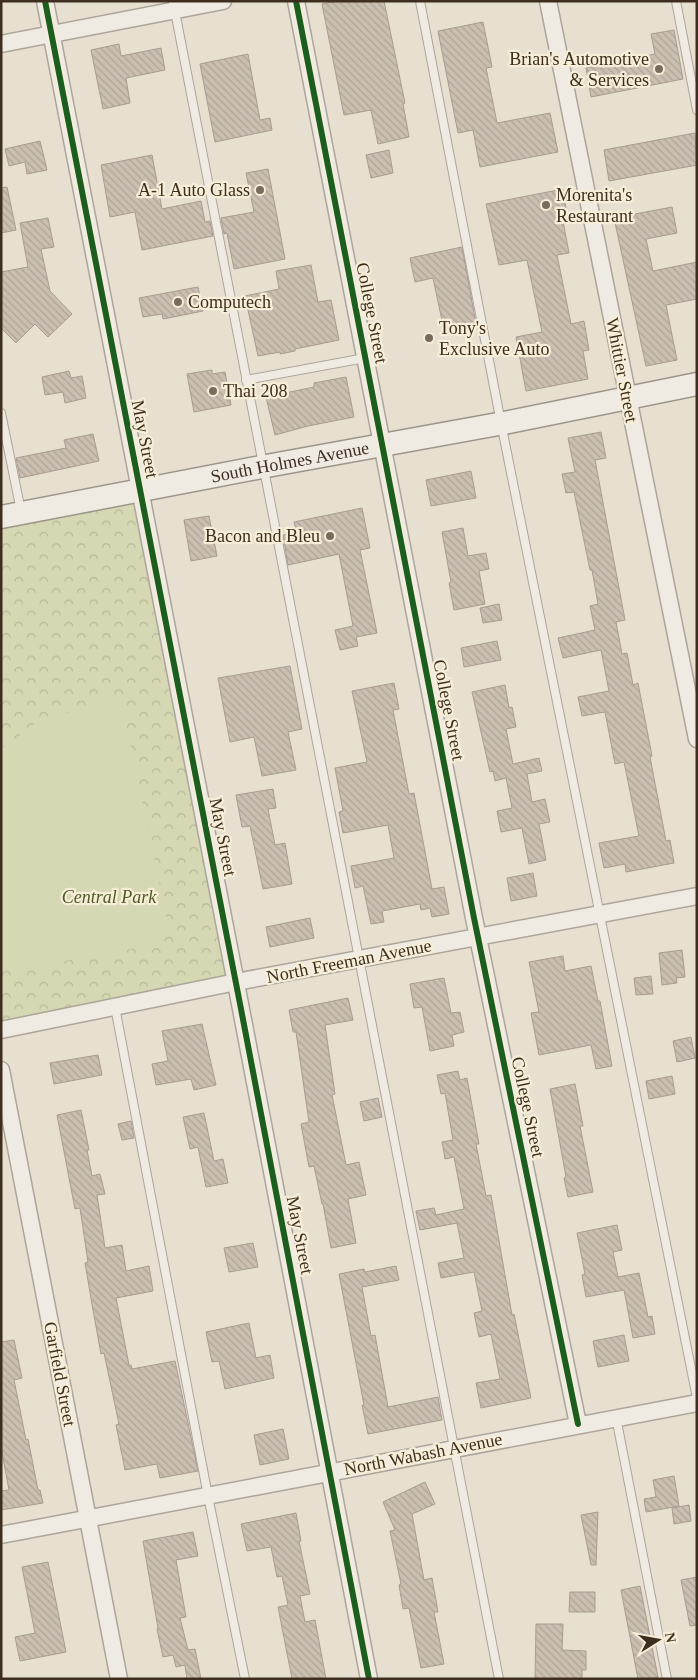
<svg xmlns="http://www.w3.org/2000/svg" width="698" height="1680" font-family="'Times New Roman',serif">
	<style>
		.park { fill: url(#park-crowns) }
		.pitch { fill: #d6d7b3 }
		.building { fill: url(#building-back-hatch); stroke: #a89c90 }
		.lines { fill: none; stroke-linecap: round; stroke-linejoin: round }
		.lane-casing { stroke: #ada599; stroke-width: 10 }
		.street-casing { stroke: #ada599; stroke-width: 19 }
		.secondary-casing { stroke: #9c958a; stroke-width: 25 }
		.lane { stroke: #efebe3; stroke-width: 8 }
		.street { stroke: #efebe3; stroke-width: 16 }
		.secondary { stroke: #efebe3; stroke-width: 22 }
		.cycleway-casing { stroke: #f7eed8; stroke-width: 9 }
		.cycleway { stroke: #1b5e20; stroke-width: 6 }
		.poi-dot { fill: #786c5e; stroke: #f7eed8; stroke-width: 2 }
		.labels { text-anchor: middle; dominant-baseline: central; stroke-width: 4.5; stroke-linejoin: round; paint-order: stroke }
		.poi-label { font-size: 18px; fill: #3d2e20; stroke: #f7eed8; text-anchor: start }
		.street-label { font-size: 18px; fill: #3d2e20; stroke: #f7eed8 }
		.park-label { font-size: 18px; font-style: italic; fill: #4d5a26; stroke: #f7eed8 }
	</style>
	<defs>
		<pattern id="park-crowns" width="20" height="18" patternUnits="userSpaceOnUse" patternTransform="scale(1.25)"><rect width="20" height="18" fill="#d6d7b3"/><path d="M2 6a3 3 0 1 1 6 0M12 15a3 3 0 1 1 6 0" fill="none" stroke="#b9b99a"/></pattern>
		<pattern id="building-back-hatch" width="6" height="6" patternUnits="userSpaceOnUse" patternTransform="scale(1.25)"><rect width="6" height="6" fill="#cbbfb2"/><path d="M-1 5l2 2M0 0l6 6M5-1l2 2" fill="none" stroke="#afa499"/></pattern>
	</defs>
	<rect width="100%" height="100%" fill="#e7e0d1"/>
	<path class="park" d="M140 490 236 982 1 1029V518Z"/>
	<path class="pitch" d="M120 695 168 925 160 944 1 972V749L36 723Z"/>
	<path class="building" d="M336 1H384L405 103 403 104 409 137 378 144 371 110 344 115 322 4Z
		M483 22 492 67 486 68 497 123 550 113 558 152 480 167 473 130 458 133 438 31Z
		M674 30 683 79 591 97 586 68 655 54 651 34Z
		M119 44 121 56 161 48 165 70 126 78 130 103 103 109 91 50Z
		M248 54 260 120 270 118 272 130 215 142 200 64Z
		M695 133 697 165 609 181 604 150Z
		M40 141 47 170 27 174 25 162 9 166 5 149Z
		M389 150 393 173 371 178 366 155Z
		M152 155 162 209 201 201 205 222 210 221 213 236 142 250 135 212 110 217 101 165Z
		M268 169 285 259 234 269 227 233 224 234 221 218 254 212 246 173Z
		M7 187 16 230 1 233V188Z
		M563 189 567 215 562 216 569 253 557 255 571 324 584 321 589 350 583 351 588 379 526 391 516 337 542 332 527 260 499 265 486 204Z
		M672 207 677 233 646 239 653 271 697 262V299L666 305 677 360 646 366 614 218Z
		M48 218 54 247 41 249 50 291 72 314 48 337 35 324 16 343 1 328V272L28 267 20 223Z
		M462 247 476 324 444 330 433 278 415 282 410 258Z
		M311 265 318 302 331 300 339 340 295 349V351L280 354V352L258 356 245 296 279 289 276 271Z
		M198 287 203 311 163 319 162 314 143 317 139 298Z
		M212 370V374L225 372 231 405 194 412 187 374Z
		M69 371 71 378 82 376 86 398 65 403 63 392 45 395 42 377Z
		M346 377 354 417 308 426 275 435 266 397 314 387V383Z
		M601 432 606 458 595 460 625 620 616 622 622 654 627 653 633 685 638 683 652 756 650 757 666 841 670 840 674 863 626 872 625 864 604 868 599 843 639 836 624 762 615 764 605 712 582 716 578 697 609 691 601 650 563 658 558 638 595 630 590 606 598 604 592 570H590L574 492 566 493 562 474 575 472 568 438Z
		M93 434 99 461 20 478 16 458 66 448 64 440Z
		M471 471 476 498 431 506 426 480Z
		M362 508 370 548 360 550 377 633 356 637 358 646 340 650 335 630 353 626 339 554 288 565 283 535 297 532 294 522Z
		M209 516 217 556 191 561 184 520Z
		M463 528 468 556 486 553 489 569 479 571 485 604 454 610 449 583 451 582 442 532Z
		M499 604 502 620 483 623 480 608Z
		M497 641 501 660 464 667 461 648Z
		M290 666 302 729 288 732 296 770 262 776 254 737 230 742 218 678Z
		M394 683 399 709 393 710 409 794 414 793 432 889 444 887 449 914 432 917 430 908 421 910 420 904 382 911 384 922 371 924 363 886 355 888 351 866 394 858 388 825 343 833 339 812 343 811 335 768 367 762 352 691Z
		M505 685 509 708 512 707 516 727 506 729 513 764 539 758 542 771 527 774 532 802 545 799 550 822 539 824 546 860 529 864 522 828 501 832 497 811 512 808 506 778 495 781 493 771 490 772 472 692Z
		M273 789 276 808 268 809 275 845 285 843 292 884 263 889 250 826 242 827 236 795Z
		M533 873 537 896 511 901 507 878Z
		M310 918 314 938 270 947 266 927Z
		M682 950 685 977 676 978 677 983 662 985 659 953Z
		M563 956 565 971 591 966 598 1001H600L612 1066 596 1069 591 1045 539 1055 531 1013 539 1012 529 962Z
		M651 976 653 994 636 995 634 978Z
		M444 978 451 1013 460 1012 464 1032 452 1035 454 1046 430 1051 422 1007 414 1008 410 984Z
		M348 998 353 1020 325 1025 335 1094 332 1095 346 1165 359 1162 366 1195 348 1199 356 1243 331 1248 323 1204H322L314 1166 309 1167 301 1124 309 1122 296 1032H293L289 1010Z
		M202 1024 216 1085 194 1090 191 1079 156 1085 152 1064 168 1061 162 1031Z
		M691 1037 695 1058 677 1062 673 1041Z
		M98 1055 102 1075 54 1084 50 1063Z
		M458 1071 460 1080 467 1078 479 1144H476L486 1196 491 1195 512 1315 514 1314 531 1398 481 1408 476 1383 500 1379 491 1334 479 1337 474 1313 482 1311 474 1272 441 1278 438 1263 464 1258 457 1223 420 1230 416 1211 434 1208 436 1215 464 1209 454 1157 445 1159 442 1142 453 1140 445 1093 441 1094 437 1075Z
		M672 1076 675 1094 649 1099 646 1081Z
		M575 1084 583 1126H580L593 1192 568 1197 564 1178 566 1177 550 1089Z
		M378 1098 382 1117 364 1121 360 1102Z
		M81 1110 89 1150H87L92 1176 100 1174 105 1194 97 1195 105 1248 122 1245 126 1271 149 1266 153 1291 116 1298 129 1365H131L132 1369 175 1361 198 1471 160 1478 157 1464 125 1470 116 1425 119 1424 104 1353 101 1354 93 1310 85 1263 88 1262 80 1208 75 1209 57 1115Z
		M204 1113 214 1161 223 1159 228 1183 206 1187 198 1147 190 1149 183 1117Z
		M131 1121 134 1138 122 1140 118 1124Z
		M617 1225 622 1250 613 1252 618 1277 639 1273 648 1317 652 1316 655 1334 633 1338 624 1290 586 1297 582 1275 585 1274 577 1233Z
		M253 1243 258 1267 229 1272 224 1248Z
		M396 1266 399 1280 362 1287 371 1336 375 1335 388 1407 438 1397 442 1420 368 1434 362 1405H364L339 1274 364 1269 365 1272Z
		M249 1323 256 1358 270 1355 274 1378 225 1389 219 1361 212 1362 206 1332Z
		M624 1335 629 1361 598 1367 593 1341Z
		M14 1340 22 1378 14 1380 26 1440 28 1439 38 1490H40L43 1503 1 1510V1491L9 1490 1 1447V1342Z
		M283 1429 289 1459 260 1465 254 1435Z
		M674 1476 679 1506 646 1512 644 1499 656 1497 653 1480Z
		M425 1482 435 1504 412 1514 424 1580 432 1578 438 1612H434L444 1664 421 1668 409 1608 403 1609 399 1585 401 1584 390 1531 395 1530 383 1502Z
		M689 1505 691 1521 674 1524 672 1508Z
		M598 1512 596 1565H591L581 1515Z
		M296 1513 301 1541H299L310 1594 300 1596 305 1622 315 1620 326 1679H292L278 1607 288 1605 282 1576 277 1577 271 1547 247 1551 241 1524Z
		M193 1532 198 1556 176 1560 186 1617 180 1618 188 1650 195 1649 201 1679H187L185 1665 176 1667 173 1655 163 1657 157 1629 158 1628 143 1541Z
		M48 1562 66 1652 20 1661 15 1637 35 1633 22 1567Z
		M697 1577V1625L690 1626 681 1580Z
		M640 1586 658 1677 650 1679H638L621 1590Z
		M570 1592H595V1612H569Z
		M536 1624H563L562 1650 586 1651V1670H582V1679H535Z"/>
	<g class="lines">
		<defs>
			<path id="lane" d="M173 1 499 1679
				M420 1 501 423 697 1398
				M676 1 697 110
				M246 380 365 358
				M1 413 21 511
				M115 1007 208 1496 245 1679
				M616 1417 667 1679"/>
			<path id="street" d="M45 1 241 1009 369 1679
				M296 1 474 918 578 1424
				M548 1 697 739
				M1 44 223 1
				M1 1030 236 982 697 896
				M1 1070 119 1679
				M1 1535 697 1403"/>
			<g id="secondary">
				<path id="s1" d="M1 517 272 465 509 422 697 384"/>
			</g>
		</defs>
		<use href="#lane" class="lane-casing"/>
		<use href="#street" class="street-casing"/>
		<use href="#secondary" class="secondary-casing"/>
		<use href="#lane" class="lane"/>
		<use href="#street" class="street"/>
		<use href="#secondary" class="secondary"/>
		<defs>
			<path id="cycleway" d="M45 1 241 1009 369 1679
				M296 1 474 918 578 1424"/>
		</defs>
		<use href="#cycleway" class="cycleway-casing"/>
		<use href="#cycleway" class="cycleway"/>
	</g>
	<g class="poi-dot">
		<circle cx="659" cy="69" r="5"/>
		<circle cx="260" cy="190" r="5"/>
		<circle cx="546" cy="205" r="5"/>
		<circle cx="178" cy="302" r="5"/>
		<circle cx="429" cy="338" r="5"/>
		<circle cx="213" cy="391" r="5"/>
		<circle cx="330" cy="536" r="5"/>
	</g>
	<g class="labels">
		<g class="poi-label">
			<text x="649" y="59" text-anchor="end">Brian's Automotive<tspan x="649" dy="21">&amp; Services</tspan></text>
			<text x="250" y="190" text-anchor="end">A-1 Auto Glass</text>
			<text x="556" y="195">Morenita's<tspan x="556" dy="21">Restaurant</tspan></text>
			<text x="188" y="302">Computech</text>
			<text x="439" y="328">Tony's<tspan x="439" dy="21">Exclusive Auto</tspan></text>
			<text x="223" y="391">Thai 208</text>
			<text x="320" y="536" text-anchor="end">Bacon and Bleu</text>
		</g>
		<g class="street-label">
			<text transform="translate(372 313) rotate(79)">College Street</text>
			<text transform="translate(622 370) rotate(79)">Whittier Street</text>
			<text transform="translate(145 439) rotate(79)">May Street</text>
			<text stroke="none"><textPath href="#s1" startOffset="294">South Holmes Avenue</textPath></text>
			<text transform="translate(449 710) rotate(79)">College Street</text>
			<text transform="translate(223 837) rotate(79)">May Street</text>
			<text transform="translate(349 961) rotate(-11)">North Freeman Avenue</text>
			<text transform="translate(528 1107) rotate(78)">College Street</text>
			<text transform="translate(300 1235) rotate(79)">May Street</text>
			<text transform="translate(60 1374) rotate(79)">Garfield Street</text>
			<text transform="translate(423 1454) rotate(-11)">North Wabash Avenue</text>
		</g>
		<g class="park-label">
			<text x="109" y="897">Central Park</text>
		</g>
	</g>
	<rect width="698" height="1680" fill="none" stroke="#3d2e20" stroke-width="5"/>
	<g transform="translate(658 1640) rotate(79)" stroke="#f7eed8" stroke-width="4" paint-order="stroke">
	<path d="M0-4L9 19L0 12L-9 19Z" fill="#3d2e20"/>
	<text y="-8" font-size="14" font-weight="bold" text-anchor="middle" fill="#3d2e20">N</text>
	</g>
</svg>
